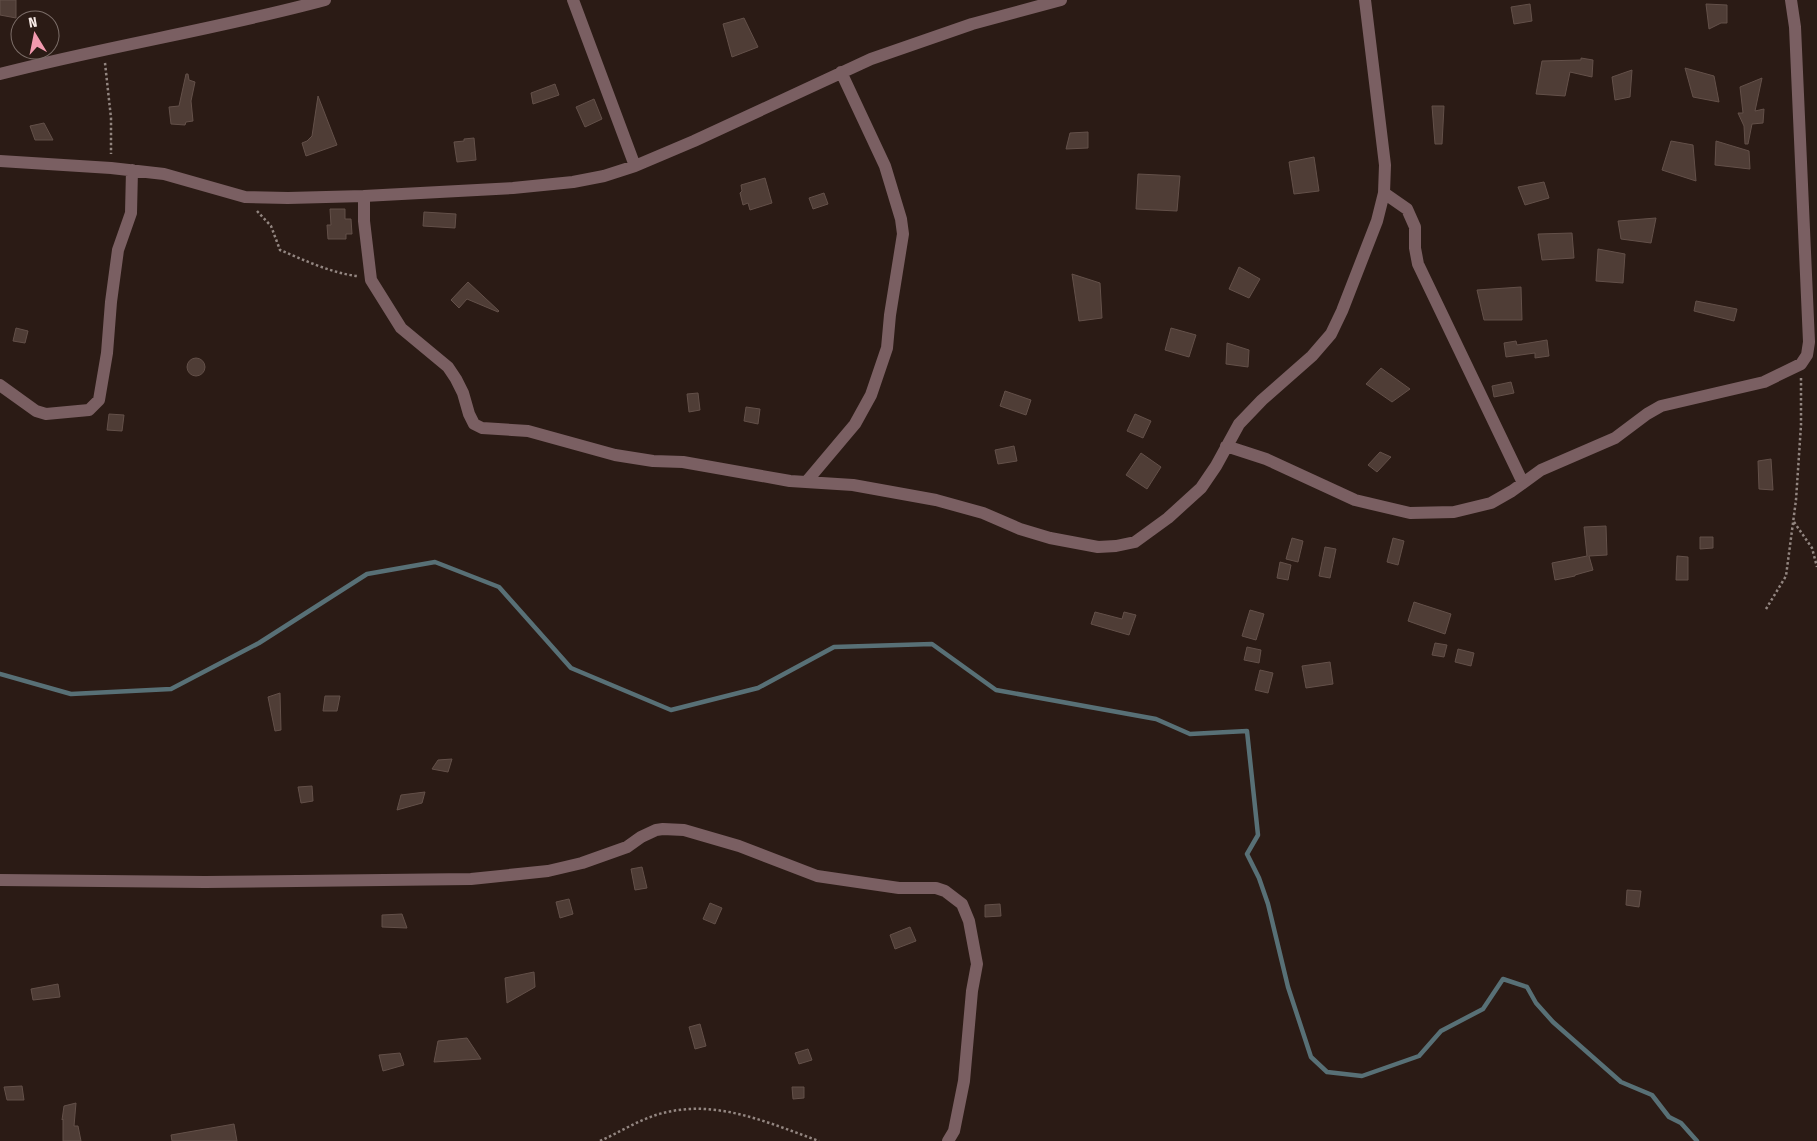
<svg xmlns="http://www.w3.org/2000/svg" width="1817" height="1141" font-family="'Fira Sans Condensed',sans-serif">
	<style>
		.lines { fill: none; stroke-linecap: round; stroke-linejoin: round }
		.stream { stroke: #587076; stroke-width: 4.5 }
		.building { fill: #4f3d36; stroke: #635049 }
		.path { stroke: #938681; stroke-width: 2.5; stroke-dasharray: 2.5 2.5; stroke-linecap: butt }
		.street { stroke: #7a5f62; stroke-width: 12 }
	</style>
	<rect width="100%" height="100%" fill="#2b1b15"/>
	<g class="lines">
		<path class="stream" d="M0 674 71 694 171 689 259 643 367 574 435 562 499 587 571 668 671 710 758 688 834 647 932 644 996 690 1156 719 1190 734 1247 731 1258 835 1247 854 1259 878 1268 904 1288 987 1311 1057 1327 1072 1362 1076 1419 1056 1441 1031 1483 1009 1503 979 1527 987 1536 1003 1553 1022 1621 1082 1652 1095 1669 1117 1681 1123 1697 1141"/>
	</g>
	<path class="building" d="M0 0H16V18L0 15Z
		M1530 4 1532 21 1514 24 1511 7Z
		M1706 4 1727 5V23H1721L1709 29Z
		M744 18 758 47 732 57 723 24Z
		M1581 58 1593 60 1592 77 1570 72 1565 96 1536 94 1542 61 1581 60Z
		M1685 68 1714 76 1719 102 1693 97Z
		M1632 70 1630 97 1615 100 1612 77Z
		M186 74H188L189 80 195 82 191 101 193 121 186 122 185 125 171 124 169 107 179 106Z
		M1762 78 1755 111 1764 109 1763 123 1752 124 1748 144H1745L1744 126 1738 113H1743L1740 87Z
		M555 84 559 95 533 104 531 93Z
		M318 96 337 145 306 156 302 143 307 141 312 136Z
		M594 99 602 119 585 127 576 107Z
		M1432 106H1444L1442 144H1435Z
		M44 123 53 140H35L30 126Z
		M1088 132V148L1066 149 1070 133Z
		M474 138 476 160 457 162 454 142 464 141V139Z
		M1671 141 1693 145 1696 181 1662 170Z
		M1716 141 1749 151 1750 169 1715 165Z
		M1314 157 1319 191 1294 194 1289 162Z
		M1138 174 1180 176 1177 211 1136 209Z
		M765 178 772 203 750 210 748 203 743 205 740 193 742 191 741 185Z
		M1544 182 1549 198 1525 205 1518 187Z
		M824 193 828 204 813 209 809 198Z
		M330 209H345V219H351L352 234H346V239H328L327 225H331Z
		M424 212 456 214 455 228 423 226Z
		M1656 218 1651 243 1621 239 1618 221Z
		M1572 233 1574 258 1542 260 1538 234Z
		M1598 249 1625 254 1623 283 1596 281Z
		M1239 267 1260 279 1249 298 1229 289Z
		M1072 274 1100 283 1102 318 1079 321Z
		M468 282 499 311 498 312 467 299 459 308 451 300Z
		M1521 287 1522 320H1484L1477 290Z
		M1696 301 1737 309 1734 321 1694 311Z
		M16 328 28 331 25 343 13 341Z
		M1171 328 1196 335 1189 357 1165 350Z
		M1547 340 1549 356 1535 358V353L1506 357 1504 343 1516 341 1517 345Z
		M1227 343 1249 350 1248 367 1226 364Z
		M187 367a9 9 0 1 1 18 0a9 9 0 1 1-18 0Z
		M1381 368 1410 389 1392 402 1366 384Z
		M1511 382 1514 393 1494 397 1492 386Z
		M1005 391 1031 400 1026 415 1000 406Z
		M698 393 700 410 689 412 687 394Z
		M746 407 760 409 758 424 744 421Z
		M109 414 124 415 122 431 107 430Z
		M1135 414 1151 421 1143 438 1127 431Z
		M1014 446 1017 461 998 464 995 450Z
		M1380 452 1391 457 1377 472 1368 465Z
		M1141 453 1161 467 1147 489 1126 475Z
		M1771 459 1773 490 1759 489 1758 461Z
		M1606 526 1607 555 1589 556 1593 570 1575 575V576L1555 580 1552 563 1587 556 1584 527Z
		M1700 537H1713V548L1700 549Z
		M1292 538 1303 541 1298 562 1286 559Z
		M1393 538 1404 541 1398 565 1387 562Z
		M1325 547 1336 549 1330 578 1319 576Z
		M1677 556 1688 557V580H1676Z
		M1280 562 1291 565 1288 580 1277 578Z
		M1414 602 1451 614 1445 634 1408 621Z
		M1250 610 1264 614 1256 640 1242 636Z
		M1095 612 1122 619 1124 612 1136 615 1129 635 1091 624Z
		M1435 643 1447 645 1444 657 1432 655Z
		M1247 647 1261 650 1259 663 1244 660Z
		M1458 649 1474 653 1471 666 1455 662Z
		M1330 662 1333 684 1306 688 1302 666Z
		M1260 670 1273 673 1268 693 1255 690Z
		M280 693 281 730 275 731 268 697Z
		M325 696H340L337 711H323Z
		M452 759 448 772 432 769 438 760Z
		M312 786 313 801 301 803 298 787Z
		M425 792 422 803 397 810 401 795Z
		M642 867 647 888 635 890 631 869Z
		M1627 890 1641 891 1639 907 1626 905Z
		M569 899 573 914 560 918 556 902Z
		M710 903 722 908 715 924 703 919Z
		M1000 904 1001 916 985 917V905Z
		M402 914 407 928 382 927V915Z
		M910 927 916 941 895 949 890 935Z
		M534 972 535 987 507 1003 505 978Z
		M58 984 60 997 33 1000 31 989Z
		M700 1024 706 1046 695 1049 689 1027Z
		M467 1038 481 1059 434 1062 438 1041Z
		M808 1049 812 1060 799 1064 795 1053Z
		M400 1053 404 1065 383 1071 379 1055Z
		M22 1086 24 1100H7L4 1087Z
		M792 1087H804V1098L793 1099Z
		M76 1103 74 1126H78L81 1141H63V1119L62 1120 64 1106Z
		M234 1124 237 1141H172L171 1135Z"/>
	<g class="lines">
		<path class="path" d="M105 63 111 118V154
			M257 211 271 226 280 250C304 260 331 273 357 276
			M1794 522 1812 548 1817 567
			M1766 609 1786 576 1796 500 1801 425V378
			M600 1141C618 1133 637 1121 656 1115 713 1097 766 1122 819 1141"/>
		<path class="street" d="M573 0 635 166
			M0 74C108 46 218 29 325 0
			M0 161 111 168 164 174 245 197 288 198 364 196V221L371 280 401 328 448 367 456 379 463 393 469 414 474 424 482 428 528 431 615 455 653 461 683 462 790 481 853 485 936 500 983 513 1020 529 1050 538 1098 547 1116 546 1135 542 1168 518 1201 488 1216 466 1239 424 1262 400 1312 356 1331 334 1342 311 1377 221 1384 193 1385 165 1365 0
			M1384 193 1407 209 1415 227V248L1418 264 1523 483
			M364 196 513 188 573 182 604 176 635 166 694 141 871 59 972 24 1061 0
			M0 385 36 411 46 414 89 410 99 400 107 353 111 302 118 250 131 213 132 170
			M1226 446 1266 459 1355 500 1410 513 1454 512 1491 503 1512 491 1541 470 1615 438 1647 414 1661 406 1764 382 1801 364 1807 355 1809 342 1795 27 1791 0
			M807 481 855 424 871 395 887 348 890 315 903 234 901 219 885 166 841 72
			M0 880 205 882 471 879 548 871 582 863 627 847 641 837 656 830 663 829 684 830 739 846 817 876 899 888H936L945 891 962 904 969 921 977 964 972 991 964 1081 954 1131 948 1141"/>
	</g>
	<g transform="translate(35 35) rotate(350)"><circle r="24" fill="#2b1b15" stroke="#7c6e69"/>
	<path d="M0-4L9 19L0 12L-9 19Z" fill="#f29aaf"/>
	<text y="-8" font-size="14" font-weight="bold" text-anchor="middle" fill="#f6eae6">N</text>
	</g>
</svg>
